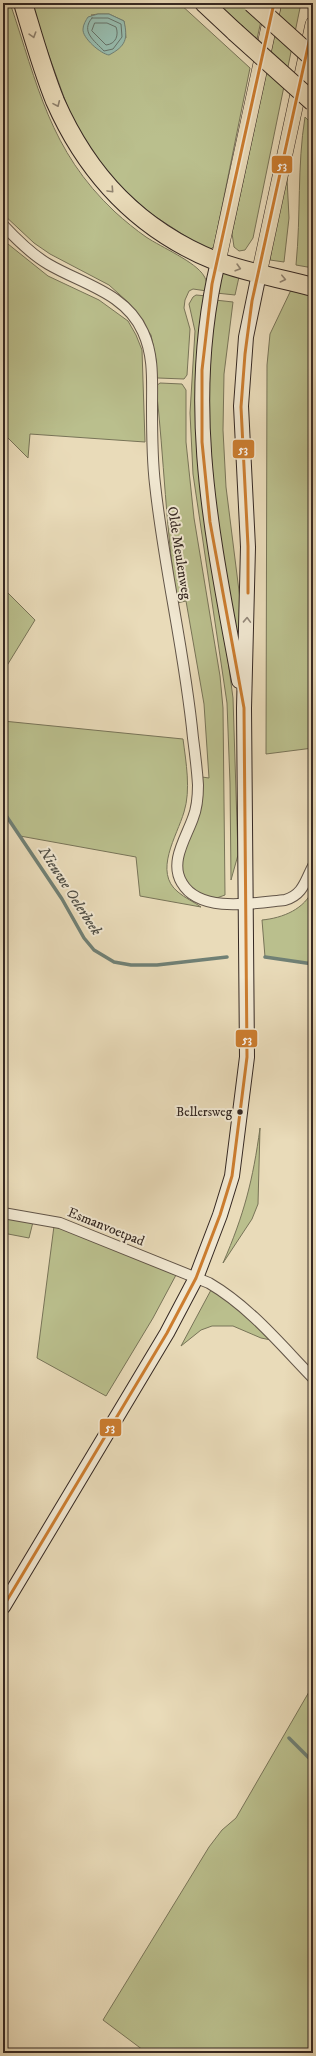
<svg xmlns="http://www.w3.org/2000/svg" width="316" height="2056" font-family="'IM FELL DW Pica',serif">
	<style>
		.green { fill: #babf8d; stroke: #787458; fill-rule: evenodd }
		.water { fill: #97bbad; stroke: #708075 }
		.lines { fill: none; stroke-linecap: round; stroke-linejoin: round }
		.shore { stroke: #667268; stroke-width: 1 }
		.stream { stroke: #708075; stroke-width: 3.5 }
		.street-casing { stroke: #625548; stroke-width: 12 }
		.secondary-casing { stroke: #352822; stroke-width: 16 }
		.primary-casing { stroke: #352822; stroke-width: 16 }
		.highway-casing { stroke: #352822; stroke-width: 20 }
		.street { stroke: #f1e8d2; stroke-width: 10 }
		.secondary { stroke: #f1e8d2; stroke-width: 14 }
		.primary { stroke: #e9dbb9; stroke-width: 15 }
		.highway { stroke: #e9dbb9; stroke-width: 18 }
		.highway-bridge-casing { stroke: #352822; stroke-width: 20; stroke-linecap: butt }
		.highway-bridge { stroke: #e9dbb9; stroke-width: 18 }
		.bus-1-casing { stroke: #f1e8d2; stroke-width: 6 }
		.bus-1 { stroke: #cc7d2f; stroke-width: 3 }
		.oneway { stroke: #8f826e }
		.oneway2 { stroke: #93887a }
		.bus-dot { fill: #352822; stroke: #f1e8d2; stroke-width: 1.5 }
		.labels { text-anchor: middle; dominant-baseline: central; stroke-width: 4; stroke-linejoin: round; paint-order: stroke }
		.bus-label { font-size: 13px; fill: #352822; stroke: #f1e8d2; text-anchor: end }
		.street-label { font-size: 14px; fill: #352822; stroke: #f1e8d2 }
		.water-label { font-size: 15px; font-style: italic; fill: #4e4d45; stroke: #f1e8d2 }
		.line-badge { stroke: #f1e8d2; stroke-width: 1.5 }
		.badge-label { font-size: 11px; text-anchor: middle; font-weight: bold; fill: #fff }
	</style>
	<rect width="100%" height="100%" fill="#e9dbb9"/>
	<filter id="stains"><feTurbulence type="fractalNoise" baseFrequency=".005" numOctaves="4"/><feColorMatrix values="0 0 0 0 .2 0 0 0 0 .09 0 0 0 0 .02 0 0 0 .5 -.17"/></filter>
	<radialGradient id="worn" r=".72"><stop offset=".6" stop-color="#630" stop-opacity="0"/><stop offset="1" stop-color="#630" stop-opacity=".3"/></radialGradient>
	<path class="green" d="M3 3H10C38 85 49 150 115 212 125 221 136 230 146 237 161 247 196 262 204 276 207 281 207 285 207 291L193 289 189 291 185 300 184 308 190 329 187 375 184 379 158 378 156 376V360L151 335 129 303 109 285 50 254 34 243 3 214Z
		M30 3H179L250 68 214 246 211 249H205L150 213 109 176 74 125ZM98 14H109L124 21 126 38 91 15Z
		M217 3H241L261 21 257 39Z
		M281 3H301L253 238 245 250 239 251 234 247 232 233Z
		M305 117 313 125V268L296 265C301 215 297 166 305 117Z
		M286 158 289 218 284 262 270 260Z
		M3 240 48 276 99 300 128 321 136 335 142 350 145 442 30 434 28 458 3 433Z
		M220 269 239 277 235 295 216 293Z
		M291 290 313 295V748L266 754 267 365 270 334Z
		M196 295 207 296 202 340 227 653 233 698 238 855 231 880 230 783 227 703 193 474 190 413 195 331 189 304 193 297Z
		M215 300 233 302 224 374 223 430 226 487 240 599 239 648 220 558 205 415Z
		M160 383 182 384 186 390V442L194 518 220 676 223 708 225 895 214 899 190 890 180 870 202 777 209 778 204 704 186 601 177 603C166 531 164 458 156 386Z
		M3 588 35 620 3 672Z
		M3 721 183 739C186 762 191 790 184 812 177 836 153 872 178 892 185 898 194 902 201 907L140 896 136 857 20 836 3 811Z
		M313 889V964L265 957 262 920C283 918 305 909 313 889Z
		M260 1128 258 1204 252 1219 223 1263C244 1215 253 1180 260 1128Z
		M3 1217 33 1222 29 1238 3 1233Z
		M54 1226 66 1229 176 1275 153 1318 106 1396 37 1358Z
		M211 1290 242 1310 271 1340 261 1338 233 1326H212L201 1330 181 1346Z
		M313 1685V2053H147L103 2020 209 1847 222 1830 236 1818Z"/>
	<path class="water" d="M98 14H109L124 21C128 39 126 46 109 55 101 54 82 38 83 29 83 25 86 20 88 17Z"/>
	<g class="lines">
		<path class="shore" d="M92 18H108L121 24 122 37 113 49 104 51C95 41 80 32 92 18Z
			M95 23H107L116 27C119 35 116 44 106 45L92 31Z"/>
		<path class="stream" d="M3 811 62 899 84 938 94 950 114 962 131 965H157L227 957
			M265 957 313 964
			M289 1738 313 1762"/>
		<defs>
			<path id="street" d="M3 225C17 240 31 254 48 264 82 284 126 293 143 332 154 356 152 381 152 407 152 433 152 459 155 484 164 569 185 653 193 738 195 753 197 769 198 785 198 796 197 808 193 818 186 838 169 862 182 883 200 914 255 903 285 900 303 895 305 881 313 866
				M3 1213 60 1223 209 1283C250 1307 280 1344 313 1378"/>
			<path id="secondary" d="M218 262C183 406 213 539 239 681
				M3 1607 167 1333 196 1278 220 1215 232 1176 247 1057 244 708 248 547 241 406 246 337 259 274"/>
			<path id="primary" d="M218 262 274 3
				M259 274 313 24"/>
			<path id="highway" d="M23 3C33 36 42 69 55 101 88 176 139 230 216 261 247 273 281 278 313 287
				M204 3 235 32"/>
		</defs>
		<use href="#street" class="street-casing"/>
		<use href="#secondary" class="secondary-casing"/>
		<use href="#primary" class="primary-casing"/>
		<use href="#highway" class="highway-casing"/>
		<use href="#street" class="street"/>
		<use href="#secondary" class="secondary"/>
		<use href="#primary" class="primary"/>
		<use href="#highway" class="highway"/>
		<defs>
			<path id="highway-bridge" d="M252 3 313 58
				M235 32 313 102"/>
		</defs>
		<use href="#highway-bridge" class="highway-bridge-casing"/>
		<use href="#highway-bridge" class="highway-bridge"/>
		<defs>
			<path id="bus-1" d="M248 593V546L241 407 245 354 252 301 313 24
				M3 1607 167 1333 196 1278 220 1215 232 1176 247 1057 244 708 210 522 202 442V370L212 284 274 3"/>
		</defs>
		<use href="#bus-1" class="bus-1-casing"/>
		<use href="#bus-1" class="bus-1"/>
	</g>
	<defs><path id="oneway-chevron" d="M-2-3.5L2.5 0L-2 3.5" fill="none" stroke-width="1.6" stroke-linecap="round" stroke-linejoin="round"/></defs>
	<g class="oneway">
		<use href="#oneway-chevron" transform="translate(33 35) rotate(73)"/>
		<use href="#oneway-chevron" transform="translate(57 104) rotate(66)"/>
		<use href="#oneway-chevron" transform="translate(111 190) rotate(47)"/>
		<use href="#oneway-chevron" transform="translate(238 268) rotate(16)"/>
		<use href="#oneway-chevron" transform="translate(283 279) rotate(13)"/>
	</g>
	<use class="oneway2" href="#oneway-chevron" transform="translate(247 620) rotate(-88)"/>
	<circle class="bus-dot" cx="240" cy="1112" r="3.5"/>
	<g class="labels">
		<g class="bus-label">
			<text x="232" y="1112">Bellersweg</text>
		</g>
		<g class="street-label">
			<text transform="translate(179 553) rotate(81)">Olde Meulenweg</text>
			<text transform="translate(106 1227) rotate(22)">Esmanvoetpad</text>
		</g>
		<g class="water-label">
			<text transform="translate(70 891) rotate(57)">Nieuwe Oelerbeek</text>
		</g>
	</g>
	<g class="line-badge">
		<rect x="271" y="155" width="22" height="19" rx="4" fill="#cc7d2f"/>
		<rect x="232" y="439" width="23" height="20" rx="4" fill="#cc7d2f"/>
		<rect x="235" y="1029" width="23" height="19" rx="4" fill="#cc7d2f"/>
		<rect x="99" y="1418" width="23" height="19" rx="4" fill="#cc7d2f"/>
	</g>
	<g class="badge-label">
		<text x="282" y="169">53</text>
		<text x="243" y="453">53</text>
		<text x="247" y="1043">53</text>
		<text x="110" y="1431">53</text>
	</g>
	<rect width="316" height="2056" fill="none" stroke="#e9dbb9" stroke-width="16"/>
	<rect x="4" y="4" width="308" height="2048" fill="none" stroke="#352822" stroke-width="2"/>
	<rect x="8" y="8" width="300" height="2040" fill="none" stroke="#352822"/>
	<rect width="100%" height="100%" filter="url(#stains)"/>
	<rect width="100%" height="100%" fill="url(#worn)"/>
</svg>
